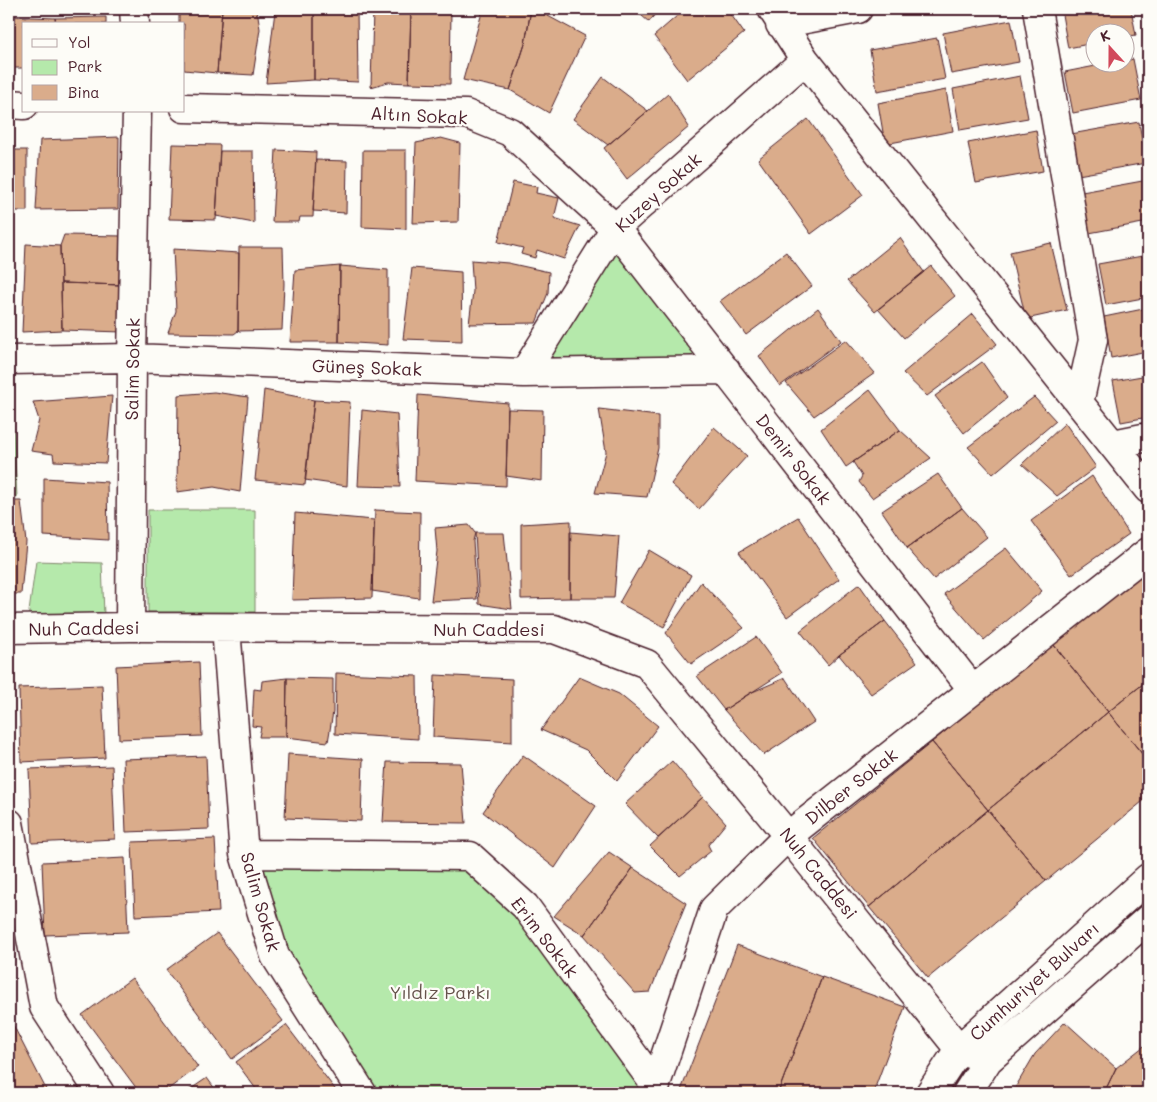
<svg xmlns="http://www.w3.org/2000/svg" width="1157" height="1102" font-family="Mali,sans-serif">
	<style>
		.green { fill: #b5e9ab; stroke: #80846b }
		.building { fill: #daac8b; stroke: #4a1f2b }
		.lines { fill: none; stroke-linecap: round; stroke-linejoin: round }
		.street-casing { stroke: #4a1f2b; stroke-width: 31 }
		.secondary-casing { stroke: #4a1f2b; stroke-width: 31 }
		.street { stroke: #fdfcf7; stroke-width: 28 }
		.secondary { stroke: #fdfcf7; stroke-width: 28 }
		.labels { text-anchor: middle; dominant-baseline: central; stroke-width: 4.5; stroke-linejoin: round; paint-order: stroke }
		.street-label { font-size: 18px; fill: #4a1f2b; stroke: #fdfcf7 }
		.park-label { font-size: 18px; fill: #65524b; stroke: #fdfcf7 }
	</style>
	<rect width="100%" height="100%" fill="#fdfcf7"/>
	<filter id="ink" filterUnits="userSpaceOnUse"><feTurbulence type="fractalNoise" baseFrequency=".02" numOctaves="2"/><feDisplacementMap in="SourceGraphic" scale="10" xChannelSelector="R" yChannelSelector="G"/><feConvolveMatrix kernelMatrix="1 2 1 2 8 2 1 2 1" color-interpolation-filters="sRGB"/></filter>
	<g filter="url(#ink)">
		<path class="green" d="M615 228 726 370 524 373Z
			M9 398H12L17 497H9Z
			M148 510H255V612H148Z
			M36 561 102 563 104 615 28 619Z
			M244 854 470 856 653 1093H362L275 956Z"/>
		<path class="building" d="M179 9H222L217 73 184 70V24H179Z
			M222 9H257L260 29 253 75 217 73Z
			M314 9H357L358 82 314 80Z
			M373 9H411L409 83 388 82 371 87Z
			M411 9H451L450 84 409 83Z
			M483 9H531L525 44 510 90 463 80Z
			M531 9H535L585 36 549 113 510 90 525 44Z
			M634 9H659L649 22Z
			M685 9H727L744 33 687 80 654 36Z
			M1061 9H1131L1136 35 1124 37V32H1094V43L1068 48Z
			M1143 9H1148V35Z
			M275 11 314 12V80L266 83Z
			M9 16 55 18 56 24H24V68H9Z
			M106 17V24H56L55 18Z
			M1011 20 1019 62 951 74 943 33Z
			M937 38 945 79 877 91 870 50Z
			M1133 59 1141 100 1073 113 1065 72 1116 62H1124V61Z
			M1148 59V79L1145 60Z
			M1020 76 1028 118 960 130 953 89Z
			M603 77 648 111 608 145 573 119Z
			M946 90 953 131 885 144 878 103Z
			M668 94 689 127 627 179 604 148Z
			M808 119 863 195 811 234 758 159Z
			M1139 122 1146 163 1078 175 1071 134Z
			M1036 130 1043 171 976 183 968 143Z
			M119 137 118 209 36 210 40 140Z
			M441 138 460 143 458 222 413 223 416 143Z
			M172 144 220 145 216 220 169 219Z
			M9 150H27V211H9Z
			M276 150 316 152 313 217H300L299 222H272Z
			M363 150H406V229L362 227Z
			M220 151H253L254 223 216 216Z
			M316 160 347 161 346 213 313 211Z
			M1148 180V222L1089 233 1082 192Z
			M513 182 537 187 536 193 559 198 554 218 580 226 564 259 537 250 535 258 521 254 523 248 498 242Z
			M64 235 123 236 122 285 61 283 60 246Z
			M900 238 924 272 875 312 847 281Z
			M1051 243 1067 310 1026 319 1010 252Z
			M26 244 60 246 62 330 22 332Z
			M239 247H283L284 284 282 330 238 331Z
			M173 249 239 253 238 331 234 334 168 333 176 311Z
			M786 252 812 286 746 335 720 301Z
			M1148 255V297L1106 305 1098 264Z
			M471 260 508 263 549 272 548 293 536 323 469 324 473 291Z
			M340 266 388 270V345L339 342Z
			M340 266 339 342H290L295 270Z
			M931 266 955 296 904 338 878 309Z
			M412 268 461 272 462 341 403 339Z
			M61 283 122 285V332L62 330Z
			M818 308 841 341 780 386 759 356Z
			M1148 308V351L1111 358 1104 317Z
			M973 314 997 344 927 396 903 373Z
			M846 340 875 373 814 416 786 383Z
			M982 362 1007 398 964 433 935 396Z
			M1148 375V417L1121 422 1113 381Z
			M264 390 314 400 305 485 255 480Z
			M870 390 900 430 846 467 821 429Z
			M214 392 248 397 240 492 214 487 177 492 178 395Z
			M418 395 508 403 506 486 415 481Z
			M112 396 106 463 54 461 53 454 31 451 39 420 33 402Z
			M1034 397 1056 421 993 474 968 447Z
			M314 400 350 402 347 486 305 480Z
			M508 409 543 410 542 481 506 476Z
			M599 409 658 416V448L647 497 595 493 606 452Z
			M362 410 397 414 400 487 358 486Z
			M1065 423 1096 467 1057 496 1022 464Z
			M714 427 747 456 699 509 671 484Z
			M900 430 931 458 872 498 859 482 862 476 853 462Z
			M938 474 962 508 907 548 882 511Z
			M1092 476 1129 534 1071 575 1031 521Z
			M44 478 107 482 108 540 44 536Z
			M9 501H21L26 542 21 594H9Z
			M962 508 987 537 934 579 907 548Z
			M375 510 420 512 419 598 372 591Z
			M295 513 374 520 372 598 292 600Z
			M798 517 839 579 787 617 739 552Z
			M571 521 570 598 521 599V524Z
			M469 525 475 533 473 541 477 599 431 601 437 551 435 528Z
			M570 532 619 536 614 598H570Z
			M475 533H504L512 609 479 604Z
			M1006 548 1042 591 984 640 944 594Z
			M649 550 691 575 664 627 619 603Z
			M1148 567V680L1108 712 1053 644Z
			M701 582 744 628 691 664 666 633Z
			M859 584 885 621 839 655 828 665 800 631Z
			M885 621 917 662 871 694 839 655Z
			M756 637 782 673 724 710 697 676Z
			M1053 644 1108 712 988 810 932 742Z
			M199 662 202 736 119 739 116 666Z
			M336 673 417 676 418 739 335 734Z
			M435 675 512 679V742L433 737Z
			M579 677 619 694 658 726 617 781 586 750 541 730Z
			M287 678 286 737H259L261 727 252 726 254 689 261 690 262 681Z
			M287 678 333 679V712L328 742 286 737Z
			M785 678 814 722 764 755 724 710 750 693Z
			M1148 680V761L1108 712Z
			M102 685 105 758 21 762 19 688Z
			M1108 712 1148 761V797L1046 881 988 810Z
			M932 742 988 810 869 907 813 838Z
			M288 754 363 759 361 821 285 818Z
			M523 755 596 806 555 868 483 812Z
			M206 756 209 829 126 832 123 759Z
			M672 761 703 797 658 838 625 804Z
			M387 762 461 763 466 823 383 822Z
			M112 766 115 839 32 843 29 769Z
			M703 797 726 823 708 845 711 851 680 876 650 846Z
			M988 810 1046 881 928 978 869 907Z
			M215 839 219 912 135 916 132 842Z
			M609 852 633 868 584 935 554 916Z
			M125 858 128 932 45 935 42 862Z
			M633 868 686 903 650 992 635 993 584 935Z
			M217 933 283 1021 232 1059 166 970Z
			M737 945 822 977 778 1093H680Z
			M822 977 905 1007 873 1093H778Z
			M132 978 198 1067 163 1093H140L82 1015Z
			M9 1017 48 1093H9Z
			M1065 1022 1116 1068 1104 1093H1012L1035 1054Z
			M286 1025 338 1093H259L236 1062Z
			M1148 1043V1093H1104L1116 1068Z
			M207 1078 218 1093H185Z"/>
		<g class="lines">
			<defs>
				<path id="street" d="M134 9 135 24
					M772 9 805 60 1148 489
					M1037 9 1093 340 1079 403
					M780 24 858 9
					M9 104 24 105
					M184 108 466 114 510 132 615 228 973 690
					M9 360 132 358 524 373 726 370
					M524 373 615 228 805 60
					M1113 444 1148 437
					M130 627 132 358 137 111
					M226 628 244 854 275 956 362 1093
					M9 629 130 627 554 629 647 664 788 836 959 1049 981 1057
					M9 823 44 1007 100 1093
					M244 854 470 856 525 906 656 1086
					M653 1093 714 909 788 836 1148 552"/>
				<path id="secondary" d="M930 1093 959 1049 1148 878
					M967 1093 988 1060 1148 919"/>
			</defs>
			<use href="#street" class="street-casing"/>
			<use href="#secondary" class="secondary-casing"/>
			<use href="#street" class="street"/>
			<use href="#secondary" class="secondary"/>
		</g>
	</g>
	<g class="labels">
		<g class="street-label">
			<text transform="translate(419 115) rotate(3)">Altın Sokak</text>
			<text transform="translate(658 192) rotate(-42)">Kuzey Sokak</text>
			<text transform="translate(367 367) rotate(2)">Güneş Sokak</text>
			<text transform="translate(132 369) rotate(-89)">Salim Sokak</text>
			<text transform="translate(794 459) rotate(52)">Demir Sokak</text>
			<text transform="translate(84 628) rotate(-1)">Nuh Caddesi</text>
			<text x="489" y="629">Nuh Caddesi</text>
			<text transform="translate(851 786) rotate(-38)">Dilber Sokak</text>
			<text transform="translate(819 873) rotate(51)">Nuh Caddesi</text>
			<text transform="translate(261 902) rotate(74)">Salim Sokak</text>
			<text transform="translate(545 937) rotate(52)">Erim Sokak</text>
			<text transform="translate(1034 981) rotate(-42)">Cumhuriyet Bulvarı</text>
		</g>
		<g class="park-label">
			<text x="440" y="992">Yıldız Parkı</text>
		</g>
	</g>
	<rect width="1157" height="1102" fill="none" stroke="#fdfcf7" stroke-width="30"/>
	<rect x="15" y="15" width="1127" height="1072" fill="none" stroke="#4a1f2b" stroke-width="2" filter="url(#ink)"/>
	<rect x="22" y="22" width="162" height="90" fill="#fdfcf7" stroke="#b5a4a5"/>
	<rect x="32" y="39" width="25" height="8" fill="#fdfcf7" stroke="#b5a4a5"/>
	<text x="68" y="48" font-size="15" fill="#4a1f2b">Yol</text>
	<rect x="32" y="60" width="25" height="15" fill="#b5e9ab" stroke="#b5a4a5"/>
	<text x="68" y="72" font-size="15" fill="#4a1f2b">Park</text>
	<rect x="32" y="85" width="25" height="15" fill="#daac8b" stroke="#b5a4a5"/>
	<text x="68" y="98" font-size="15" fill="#4a1f2b">Bina</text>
	<g transform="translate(1110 48) rotate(339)"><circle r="24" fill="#fdfcf7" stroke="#b5a4a5"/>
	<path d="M0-4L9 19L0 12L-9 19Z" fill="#d1495b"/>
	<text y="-8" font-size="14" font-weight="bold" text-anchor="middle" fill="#4a1f2b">K</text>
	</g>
</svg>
